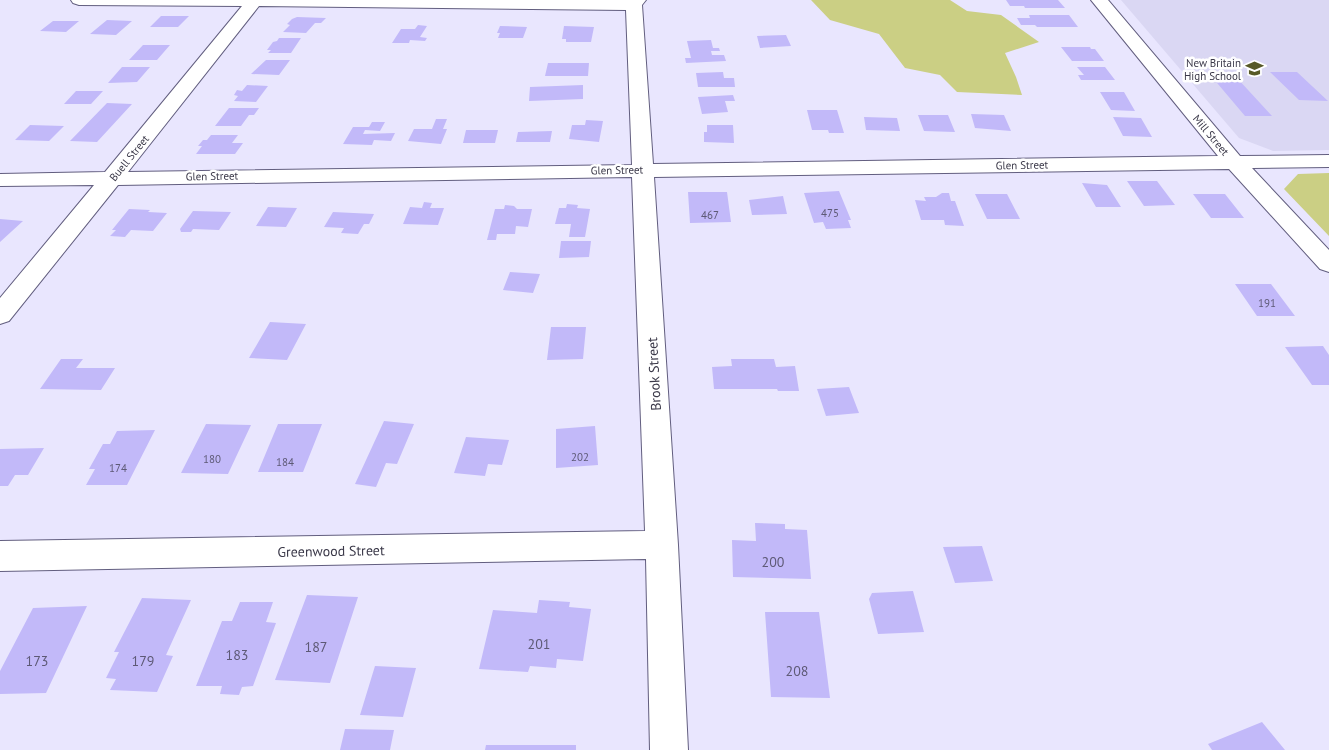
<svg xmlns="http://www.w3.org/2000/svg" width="1329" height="750" font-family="'PT Sans',sans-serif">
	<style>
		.built { fill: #dad7f3 }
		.green { fill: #cbcf84 }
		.building { fill: #c2b9f9 }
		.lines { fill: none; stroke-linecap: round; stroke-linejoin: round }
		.minor-casing { stroke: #625e7f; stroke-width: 2 }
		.minor { fill: #fff; fill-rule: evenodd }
		.labels { text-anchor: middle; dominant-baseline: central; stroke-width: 5; stroke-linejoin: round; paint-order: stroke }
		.far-poi-label { font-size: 11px; fill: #3b3949; stroke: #fff; text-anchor: end }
		.far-street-label { font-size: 11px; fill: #3b3949; stroke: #fff }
		.number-label { font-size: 11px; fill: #5d5975 }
		.street-label { font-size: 14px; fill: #3b3949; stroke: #fff }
		.near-number-label { font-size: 14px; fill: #5d5975 }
	</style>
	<rect width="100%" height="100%" fill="#e9e6fe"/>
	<path class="built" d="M1121 0H1329V150L1273 151 1239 138Z"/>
	<path class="green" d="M811 0H950L967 11 1001 15 1039 42 1005 53 1016 77 1022 95 957 92 940 75 905 68 879 34 830 20Z
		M1329 173V236L1284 189 1298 174Z"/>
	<path class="building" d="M1006 0H1058L1065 8H1025L1024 6H1010Z
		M1029 15H1069L1078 27H1037L1035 25H1021L1017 18H1030Z
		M161 16H189L178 27H150Z
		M297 17 326 18 321 23H315L306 33 283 32 290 25 287 24 292 19Z
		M107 20 132 21 116 35 90 34Z
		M53 21H79L66 32 40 31Z
		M418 25 427 26 420 37 427 38 425 41 410 40 409 43H392L401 29H415Z
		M500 26 527 27 523 38H498L500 33H497Z
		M564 26 594 27 591 42H566V39H562Z
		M786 35 791 46 760 48 757 36Z
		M279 38H301L291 53H268L271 50H267L273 42 277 41Z
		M711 40 713 48H719L720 51H711L712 55H724L726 61 686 63 685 58H691L687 41Z
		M143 45H170L157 60H129Z
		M1061 47H1090L1091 49H1095L1104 61H1072Z
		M266 60H290L279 75 251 74Z
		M548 63H589L588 76H545Z
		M122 67H150L137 82 108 83Z
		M1077 67H1105L1115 80H1081L1078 75H1084Z
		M723 72 724 78H734L735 87H698L696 73Z
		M1270 72H1297L1328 101 1299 100Z
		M1212 77 1237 78 1272 116H1245Z
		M247 85 268 86 256 102 234 101 238 96 234 95 237 90 242 91Z
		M583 85V99L529 101 530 87Z
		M76 91H103L91 104H64Z
		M1100 92H1124L1135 111 1111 110Z
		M733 95 735 101H725L728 112 702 114 698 97Z
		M107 103 132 104 97 142 70 141Z
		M229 108H259L254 115H249L241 126H215Z
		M807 110H837L844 133H829L828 130H812Z
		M971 114 1004 115 1011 131 975 128Z
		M918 115H948L955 132 924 131Z
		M864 117 897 118 900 131 866 130Z
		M1113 117 1141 118 1152 137 1123 136Z
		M436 119H447L443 129H447L441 144 408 141 414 129H432Z
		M586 120 603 121 599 142 569 139 572 125H585Z
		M372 122H385L380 131 365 130 363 134 395 133 391 141 374 140 372 145 343 144 353 127H369Z
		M30 125 64 126 49 141 15 140Z
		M707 125H733L734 143 704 142V132H707Z
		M466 130H498L495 143H463Z
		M552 131 550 142H516L518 132Z
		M211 135H238L232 143H243L235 154H196L202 146H198L203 140H207Z
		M1127 181H1157L1175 205 1144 206Z
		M1082 183 1107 185 1121 207H1096Z
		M839 191 851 220H848L851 228 826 229 823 222 814 223 804 193Z
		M688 192H727L731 222 690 223Z
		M942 193H949L951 201H955L964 226 945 225 944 220H921L915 200 926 201 924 197H936Z
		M975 194H1007L1020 219H987Z
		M1193 194H1225L1244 218H1211Z
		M783 196 787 214 752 215 749 200Z
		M424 202 432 203 430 208H444L438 225 403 224 410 207 422 208Z
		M567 204 578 205 577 208 590 209 585 237H569L571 224H555L559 208H566Z
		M505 205 514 206 517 209H532L528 227 516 226 515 234H497L496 240H487L495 209H504Z
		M268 207 297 208 286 227 256 226Z
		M129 209 150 210 148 212 167 213 153 231 131 230 125 237 110 236 116 230H112Z
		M193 211 231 212 219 230 193 229 191 232H181L180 229Z
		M333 212 374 214 369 224H364L358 234 341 233 344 228 324 227Z
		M0 219 23 221 0 242Z
		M561 241H591L589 257 559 258Z
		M510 272 540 274 533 293 503 290Z
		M1235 284H1271L1295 316H1257Z
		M270 322 306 324 287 360 249 358Z
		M551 327H586L583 359 547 360Z
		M1323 346 1329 355V385H1312L1285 347Z
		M61 359H83L76 368H115L101 390 40 389Z
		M731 359H774L776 367 795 366 799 391H778L777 389H714L712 367 732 366Z
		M849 387 859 413 826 416 817 389Z
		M384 421 414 424 397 464 386 463 376 487 355 484Z
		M206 424 251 425 228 474 181 473Z
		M278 424H322L303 472H258Z
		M595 426 598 465 556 468V429Z
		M155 430 127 485H86L95 469H89L103 444H110L117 431Z
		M466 437 509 440 502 465 488 464 485 476 454 473Z
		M44 448 28 475H15L8 486H0V449Z
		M755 523 785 524V529L807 530 811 579 733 577 732 540 756 541Z
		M982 546 993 581 955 583 943 547Z
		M913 591 924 632 878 634 869 599 872 593Z
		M307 595 358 597 330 683 275 680Z
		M142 598 191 600 166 655 173 656 157 692 110 690 116 679 106 678 119 652H114Z
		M539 600 570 602 569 607 591 609 583 661 557 659 556 668 530 666 528 672 479 669 493 610 537 613Z
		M240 602H273L266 622 276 623 253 686 242 687 239 695 220 694 222 686H196L222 621H232Z
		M87 606 46 693 0 694V671L33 608Z
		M765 612H819L830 698 771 697Z
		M375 666 416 668 403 717 360 715Z
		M1262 722 1285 750H1212L1208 744Z
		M345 729 394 730 390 750H340Z
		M486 745H576V750H485Z"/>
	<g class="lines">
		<defs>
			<path id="minor" d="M71 0H646L642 5 653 164 1218 156 1091 0H1108L1240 156 1329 155V167L1252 168 1329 250V272L1320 269 1229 169 654 177 678 545 688 750H650L646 559 0 571V541L645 531 632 177 118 185 9 321 0 324V298L94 185 0 186V174L105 172 242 6 79 5 73 3ZM259 6 626 10 632 165 128 172Z"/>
		</defs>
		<use href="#minor" class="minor-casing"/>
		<use href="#minor" class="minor"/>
	</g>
	<defs>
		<symbol id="school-bare" viewBox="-9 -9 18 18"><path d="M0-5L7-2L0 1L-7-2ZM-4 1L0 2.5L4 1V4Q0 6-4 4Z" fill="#575927" stroke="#fff" stroke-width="2.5" paint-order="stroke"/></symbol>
	</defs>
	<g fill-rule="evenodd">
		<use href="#school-bare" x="1242" y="56" width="25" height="25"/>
	</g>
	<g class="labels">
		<g class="far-poi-label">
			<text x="1241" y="63">New Britain<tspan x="1241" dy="13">High School</tspan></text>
		</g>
		<g class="far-street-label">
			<text transform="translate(1211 135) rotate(50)">Mill Street</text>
			<text transform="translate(129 158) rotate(-51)">Buell Street</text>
			<text transform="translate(1022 165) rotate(-1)">Glen Street</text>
			<text transform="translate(617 170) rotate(-1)">Glen Street</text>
			<text transform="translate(212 176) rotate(-1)">Glen Street</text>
		</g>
		<g class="number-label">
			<text x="830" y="213">475</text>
			<text x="710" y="215">467</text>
			<text x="1267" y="303">191</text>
			<text x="580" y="457">202</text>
			<text x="212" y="459">180</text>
			<text x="285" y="462">184</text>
			<text x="118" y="468">174</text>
		</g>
		<g class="street-label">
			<text transform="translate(654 374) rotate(-93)">Brook Street</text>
			<text transform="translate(331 551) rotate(-1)">Greenwood Street</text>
		</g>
		<g class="near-number-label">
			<text x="773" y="562">200</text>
			<text x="539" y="644">201</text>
			<text x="316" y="647">187</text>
			<text x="237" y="655">183</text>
			<text x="37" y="661">173</text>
			<text x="143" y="661">179</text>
			<text x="797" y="671">208</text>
		</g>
	</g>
</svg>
